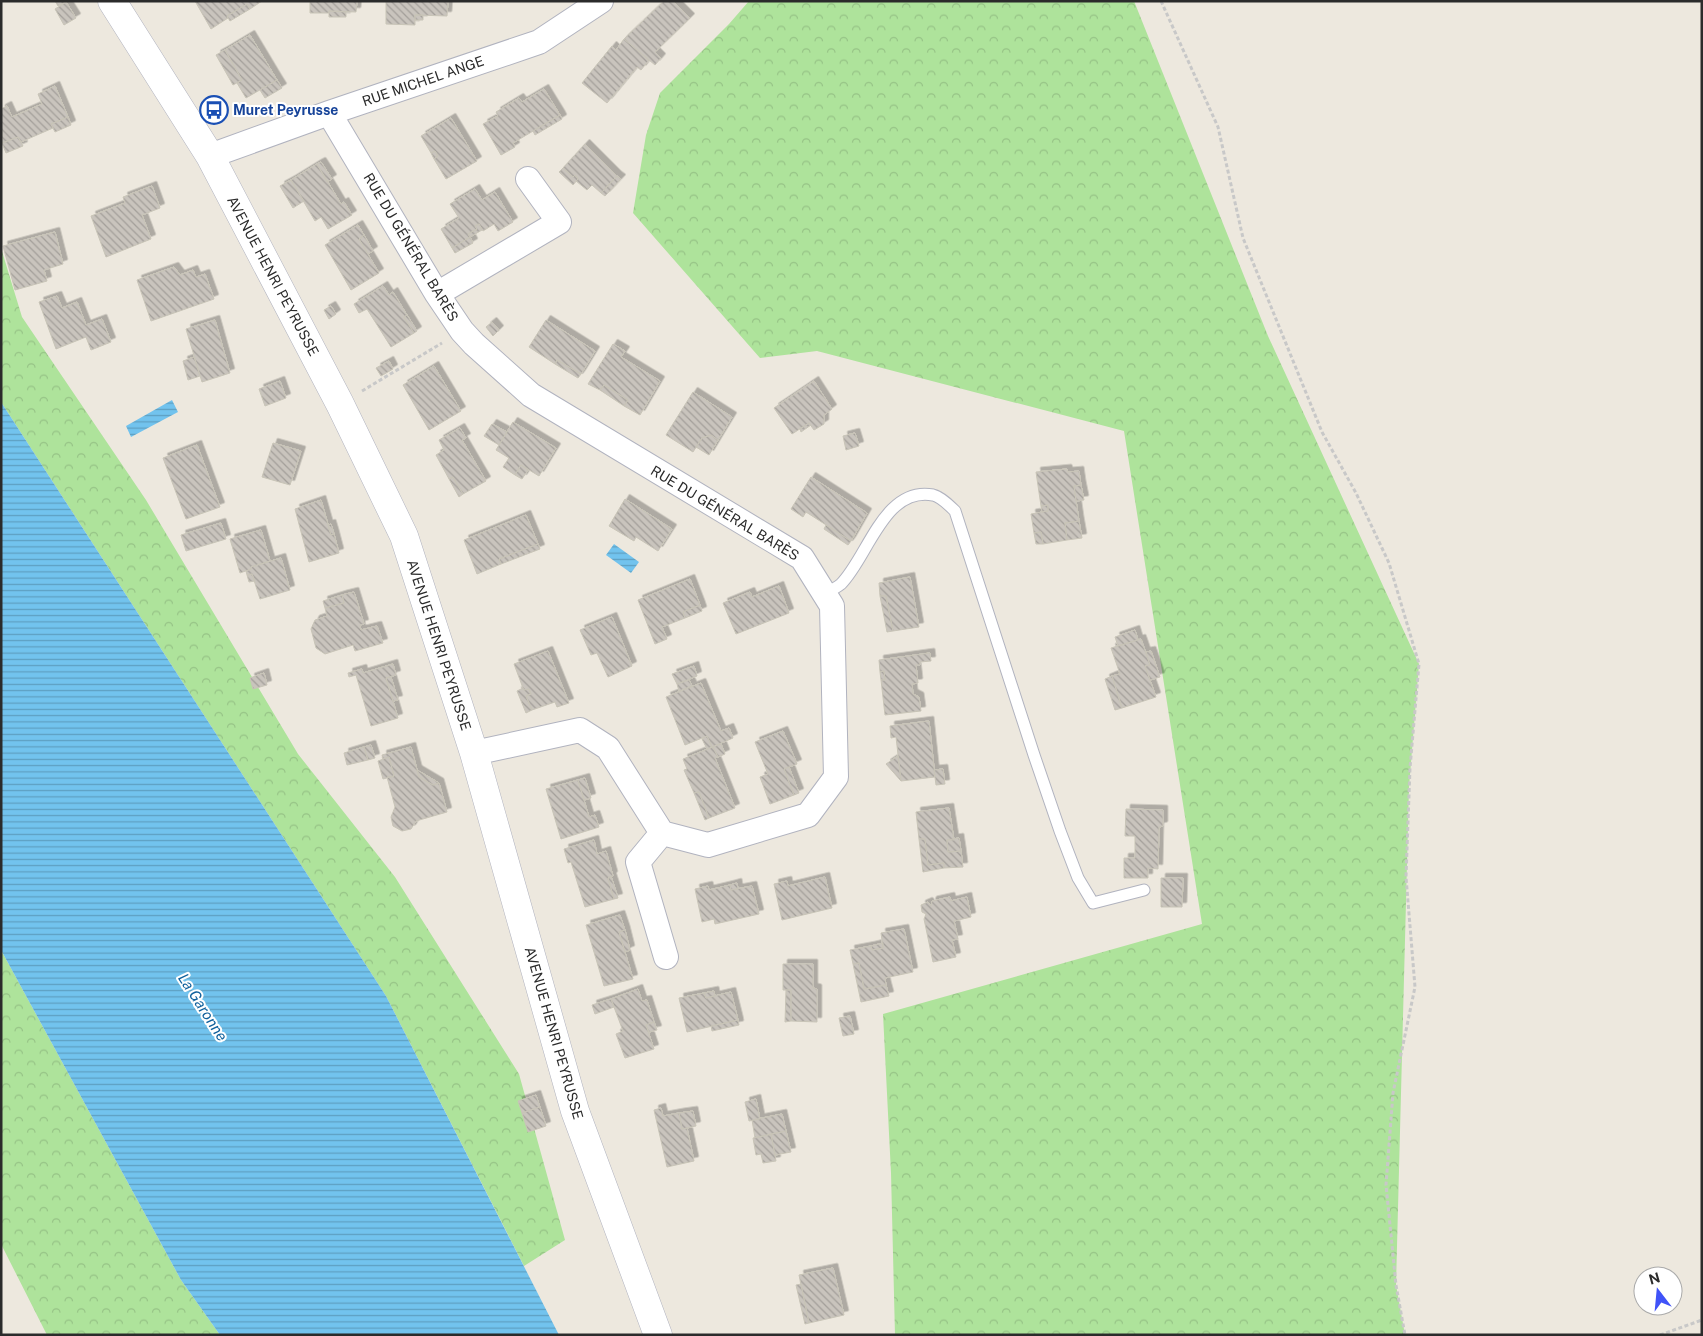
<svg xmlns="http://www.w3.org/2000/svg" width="1703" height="1336" font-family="'Public Sans',sans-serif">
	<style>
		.forest { fill: url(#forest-crowns) }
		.water { fill: url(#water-rules) }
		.building { fill: url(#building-back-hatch); stroke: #c8c4b7; filter: url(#shadow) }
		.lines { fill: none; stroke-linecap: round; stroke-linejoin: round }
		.service-casing { stroke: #b1b3bf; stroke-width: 13 }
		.minor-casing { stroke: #b1b3bf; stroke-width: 26 }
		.tertiary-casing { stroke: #b1b3bf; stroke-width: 29 }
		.path { stroke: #c8c8c8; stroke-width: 3; stroke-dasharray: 4 2.5; stroke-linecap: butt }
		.service { stroke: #fff; stroke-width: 11 }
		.minor { stroke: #fff; stroke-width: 24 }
		.tertiary { stroke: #fff; stroke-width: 28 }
		.labels { text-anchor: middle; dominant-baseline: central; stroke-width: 4; stroke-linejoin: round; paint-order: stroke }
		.street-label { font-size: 14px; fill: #2b2b2b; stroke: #fff }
		.transit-label { font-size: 14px; font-weight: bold; fill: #164399; stroke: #fff; text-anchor: start }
		.water-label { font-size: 15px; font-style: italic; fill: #0f609c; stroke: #fff }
	</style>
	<defs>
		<pattern id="forest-crowns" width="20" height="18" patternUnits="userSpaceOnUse" patternTransform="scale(1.25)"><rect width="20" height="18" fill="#aee39b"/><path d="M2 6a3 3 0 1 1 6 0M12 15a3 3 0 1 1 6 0" fill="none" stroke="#96c386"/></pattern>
		<pattern id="water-rules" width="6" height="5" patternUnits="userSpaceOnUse" patternTransform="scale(1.25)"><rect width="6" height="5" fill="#72c3ee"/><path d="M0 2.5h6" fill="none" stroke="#5e9fc1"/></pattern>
		<pattern id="building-back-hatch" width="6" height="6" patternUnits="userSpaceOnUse" patternTransform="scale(1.25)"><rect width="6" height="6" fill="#c9c4bd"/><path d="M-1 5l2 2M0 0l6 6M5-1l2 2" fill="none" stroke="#a39f9a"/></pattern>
		<filter id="shadow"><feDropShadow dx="4.5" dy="-4.5" stdDeviation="0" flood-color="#0004"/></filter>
	</defs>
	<rect width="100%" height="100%" fill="#ede8de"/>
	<path class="forest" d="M749 1H1134L1268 336 1419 664 1409 787 1396 1285 1405 1335H895L891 1173 883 1014 1202 924 1124 431 817 351 760 358 633 213 646 135 660 93 729 24Z
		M1 248 22 317 146 500 298 754 395 877 519 1074 565 1240 524 1266 386 996 1 402Z
		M1 950 181 1280 220 1335H47L1 1244Z"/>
	<path class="water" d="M172 400 178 412 131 437 126 426Z
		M1 402 386 996 559 1335H220L181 1280 1 950Z
		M614 544 639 562 631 573 606 555Z"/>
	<path class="building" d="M55 1H65L66 2 58 6Z
		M195 1H262L250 9 247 4 227 16 228 18 211 29Z
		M310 1H357L356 12 329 11V13H310Z
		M386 1H448L447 16 415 15V25L386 24Z
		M664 1H673L690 18 655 52 661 58 655 65 624 39Z
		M66 2 76 18 64 25 55 9Z
		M247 4 250 9 230 21 227 16Z
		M329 11 346 12V17H329Z
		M415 15H423V20H415Z
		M250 35 277 80 246 98 237 83 242 80 225 50Z
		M624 39 649 60 641 70 637 67 607 103 582 83 612 46 616 50Z
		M225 50 242 80 233 85 216 55Z
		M277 80 282 88 265 98 260 90Z
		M55 86 68 117 51 124 53 128 21 142 18 137 2 143 1 109 7 106 12 117 42 104 38 94Z
		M544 89 560 115 513 143 515 147 501 155 483 124 498 116 496 112 519 98 522 102Z
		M560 115 562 119 535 135 533 131Z
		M68 117 71 125 55 132 51 124Z
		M451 118 477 161 446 179 434 159 438 156 435 151 431 153 421 136Z
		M18 137 23 146 6 153 2 143Z
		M585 144 617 176 601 193 592 185 587 190 576 181 578 179 575 175 573 177 563 168Z
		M435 151 438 156 434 159 431 153Z
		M321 162 332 179 327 182 317 164Z
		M317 164 341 204 344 202 352 215 328 229 321 217 315 221 291 180Z
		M563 168 573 177 575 175 578 179 573 185 559 172Z
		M617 176 621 179 605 196 601 193Z
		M291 180 304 201 293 208 280 186Z
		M152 186 160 208 142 215 151 239 106 257 91 216 125 203 123 197Z
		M475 189 482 200 495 192 513 222 498 231 494 224 483 231 479 224 475 226 477 229 468 234 470 237 452 248 441 229 459 218 450 204Z
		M479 224 482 230 470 237 468 234 477 229 475 226Z
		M358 225 364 235 359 239 379 273 351 290 325 245Z
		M55 232 63 264 44 270 47 281 15 290 3 246Z
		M364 235 373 251 368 254 359 239Z
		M470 237 473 243 455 253 452 248Z
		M174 267 180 275 193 270 196 277 205 274 214 299 151 321 137 280Z
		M383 286 389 295 393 292 407 315 404 317 414 333 391 347 367 309 359 313 354 304Z
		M57 296 62 308 77 302 86 325 102 319 111 342 91 350 86 337 56 349 39 302Z
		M331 306 336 314 329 319 324 310Z
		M407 315 417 331 414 333 404 317Z
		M215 320 230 373 202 382 186 329Z
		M546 320 595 351 581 374 557 360 555 364 529 347Z
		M492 322 499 330 493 336 486 327Z
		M613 344 625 351 621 357 660 381 640 415 624 406 628 400 604 385 600 390 588 384Z
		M194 357 200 376 188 380 183 361Z
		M557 360 581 374 578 378 555 364Z
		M389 361 393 369 381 376 376 368Z
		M434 366 461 411 429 430 403 385Z
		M280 381 286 398 265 406 259 389Z
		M814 381 832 409 824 415V424L814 430 809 423 792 434 774 408Z
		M604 385 628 400 624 406 600 390Z
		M693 392 732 417 718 440 711 435 702 438 693 452 666 435Z
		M513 422 556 448 539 476 521 465 515 475 503 467 509 458 496 450Z
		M809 423 811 425 801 432 800 429Z
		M492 424 507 432 499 445 484 436Z
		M460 428 466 438 462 440 486 481 463 494 453 477 449 479 436 455 444 450 439 440Z
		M855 433 859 446 846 450 843 436Z
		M711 435 718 440 709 455 696 447 702 438Z
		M273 443 301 451 290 485 262 477Z
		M197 445 220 507 186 519 163 458Z
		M521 465 528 470 522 479 515 475Z
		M1067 469 1068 472 1079 471 1081 485 1074 486 1079 521 1065 523 1067 540 1043 544 1041 532 1034 533 1031 514 1048 511V505L1041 506 1036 472Z
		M453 477 463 494 459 497 449 479Z
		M811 477 867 513 851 541 806 512 803 517 791 509Z
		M1081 485 1084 500 1076 501 1074 486Z
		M625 499 672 529 658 551 636 537 634 541 609 526Z
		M321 500 331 535 334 534 339 553 309 562 295 509Z
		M1048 505V511L1042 512 1041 506Z
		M526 515 538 544 499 559 501 564 477 574 464 540Z
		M1079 521 1082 538 1067 540 1065 523Z
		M221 523 226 539 186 551 181 535Z
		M331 524 334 534 331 535 328 525Z
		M826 525 851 541 848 545 824 529Z
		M261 530 270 561 251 567V569L240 573 230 539Z
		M1041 532 1043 544H1036L1034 533Z
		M538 544 540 549 501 564 499 559Z
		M281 558 290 590 260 599 252 574 247 575 246 571 251 569V567Z
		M252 574 255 581 249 582 247 575Z
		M910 577 919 627 893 631 886 596H880L879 583Z
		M690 579 700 605 683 612 685 618 662 627 667 639 655 644 638 600Z
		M779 586 789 613 736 634 723 603 750 592 752 597Z
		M354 592 364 624 360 625 361 630 377 626 383 643 355 651 353 645 325 654 316 648 311 629 315 620 327 616 325 608 344 603 342 595Z
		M342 595 344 603 325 608 323 601Z
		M880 596H886L893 631 887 632Z
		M700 605 702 611 685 618 683 612Z
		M612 617 632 666 608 677 597 653 591 655 580 630Z
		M1135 630 1138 640 1118 646 1115 637Z
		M1141 639 1150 665 1145 666 1156 697 1122 708 1112 676 1120 674 1111 648Z
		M548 651 569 703 557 707 555 702 532 710 526 696 531 694 529 689 524 690 523 688 514 664Z
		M1151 651 1160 677 1150 680 1145 666 1150 665 1146 652Z
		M930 653 931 661 920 662V665H916L918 683 912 684 913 694 919 697 921 711 885 715 881 680H885L884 671 880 672 879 660Z
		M393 664 396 675 386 678 398 718 371 726 356 675 349 677 348 673 362 669 363 673Z
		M694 666 697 676 677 684 672 674Z
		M884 671 885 680H881L880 672Z
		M264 673 267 685 253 689 250 678Z
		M1112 676 1122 708 1115 710 1105 679Z
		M391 677 398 700 393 701 386 678Z
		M689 680 692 686 679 691 677 684Z
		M701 683 721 731 729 728 733 738 712 747 707 736 685 745 666 697Z
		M523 688 524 690 529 689 531 694 526 696 532 710 526 713 517 691Z
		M929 721 935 777 901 781 896 737 891 738 890 726Z
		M783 731 797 764 784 769 794 795 770 804 760 777 768 774 755 742Z
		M707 736 712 747 707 749 702 739Z
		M721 744 725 754 718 757 713 747Z
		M371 745 375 758 368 760 364 747Z
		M364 747 368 760 347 765 344 753Z
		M411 747 419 777 433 785 439 783 447 812 416 821 411 829 402 831 393 826 391 817 395 807 387 777 394 776 389 757 383 759 382 755Z
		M713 747 718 757 715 758 735 808 709 818 699 792 694 793 684 770 687 769 683 759Z
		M898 756 901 781 886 764Z
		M389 757 394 776 383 779 378 761Z
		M789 767 799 793 794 795 784 769Z
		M943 769 945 784 936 785 934 770Z
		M417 770 439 783 433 785 419 777Z
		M585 778 591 798 584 800 578 780Z
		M578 780 589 817 595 815 599 827 561 839 546 789Z
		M699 792 709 818 705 820 694 793Z
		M949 808 954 840H947L948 852 961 851 963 867 944 868V863L928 865 925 839H919L916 812Z
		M1126 809 1163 810V826L1159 827 1158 869 1148 868V878H1124V858H1135V836H1125Z
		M959 838 961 851 948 852 947 840Z
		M919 839H925L928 865 944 863V868L923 872Z
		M594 840 597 854 606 851 613 876 608 878 614 899 585 907 571 862 568 863 564 849Z
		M611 876 618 898 614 899 608 878Z
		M825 877 832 908 782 920 774 884 787 881 788 886Z
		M1161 878H1183L1182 907H1161Z
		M737 883 738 889 731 890 730 885Z
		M730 885 731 890 752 886 759 914 715 924 714 919 702 922 695 889 708 886 709 890Z
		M950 897 951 901 967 897 971 917 954 921 958 939 952 940 956 957 933 962 924 919 926 914 922 912 921 905 928 902 931 906 932 901Z
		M620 915 625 930 619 932 633 979 604 986 586 925Z
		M904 929 913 972 885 978 886 985 864 989 859 963 853 964 850 950 871 946 872 950 883 948 881 933Z
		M625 930 630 950 625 952 619 932Z
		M883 943V948L872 950 871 946Z
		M859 963 864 989 886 985 889 996 861 1002 853 964Z
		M783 964H813V988L817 989V1022L791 1021V990H783Z
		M638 989 642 1001 647 1000 654 1022 646 1025 654 1049 625 1058 616 1034 623 1031 611 999Z
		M786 990H791V1021L785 1022Z
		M714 991 715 996 706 998 704 993Z
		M731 992 738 1020 687 1032 679 998 704 993 706 998Z
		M611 999 614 1007 595 1014 592 1005Z
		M850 1016 854 1034 843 1036 839 1018Z
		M738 1020 739 1025 712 1031 711 1026Z
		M654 1022 657 1030 649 1032 646 1025Z
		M536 1095 540 1107 522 1113 518 1101Z
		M756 1099 760 1119 749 1121 745 1102Z
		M540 1107 546 1126 528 1132 522 1113Z
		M661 1108 663 1116 679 1113 682 1129 687 1128 694 1161 667 1167 654 1110Z
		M693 1111 696 1126 682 1129 679 1113Z
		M782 1114 786 1131 755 1138 752 1120Z
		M786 1131 791 1152 775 1155 771 1134Z
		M771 1134 776 1161 763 1163 761 1154 756 1155 753 1138Z
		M833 1268 844 1315 809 1323 799 1275Z
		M801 1284 809 1323 805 1324 796 1285Z"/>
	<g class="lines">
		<defs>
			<path id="service" d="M824 594C830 591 836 588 841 584 868 557 884 486 933 495 941 497 949 505 955 511L1034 755 1060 831 1078 878 1093 903 1144 890"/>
			<path id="minor" d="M329 113 437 294 462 331 474 344 531 395 802 558 832 606 836 777 808 815 708 845 662 833 608 748 580 730 474 753
				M210 156 329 113 539 42 601 1
				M437 294 559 222 528 179
				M662 833 638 862 666 957"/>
			<path id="tertiary" d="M112 1 210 156 340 404 404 536 474 753 575 1111 658 1335"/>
		</defs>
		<use href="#service" class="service-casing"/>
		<use href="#minor" class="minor-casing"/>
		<use href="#tertiary" class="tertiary-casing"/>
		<path class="path" d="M1161 1 1218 127 1243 238 1322 432 1356 493 1389 563 1419 664 1410 768 1406 877 1415 987 1393 1093 1386 1185 1396 1285 1405 1335
			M362 391 442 343
			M1660 1335 1702 1320"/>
		<use href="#service" class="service"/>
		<use href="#minor" class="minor"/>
		<use href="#tertiary" class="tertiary"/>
	</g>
	<defs>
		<symbol id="bus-ring" viewBox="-11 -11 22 22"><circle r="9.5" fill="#fff" stroke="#1a4fb4" stroke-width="1.5"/><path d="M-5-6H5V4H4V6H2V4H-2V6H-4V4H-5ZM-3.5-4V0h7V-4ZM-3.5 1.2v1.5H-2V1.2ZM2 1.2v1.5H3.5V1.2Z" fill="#1a4fb4"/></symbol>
	</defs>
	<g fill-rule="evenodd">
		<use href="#bus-ring" x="198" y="94" width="32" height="32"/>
	</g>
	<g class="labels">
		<g class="street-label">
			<text transform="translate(423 81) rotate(-19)">RUE MICHEL ANGE</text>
			<text transform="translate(411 247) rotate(59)">RUE DU GÉNÉRAL BARÈS</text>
			<text transform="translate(273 276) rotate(62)">AVENUE HENRI PEYRUSSE</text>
			<text transform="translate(725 513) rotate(31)">RUE DU GÉNÉRAL BARÈS</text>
			<text transform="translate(439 645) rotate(72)">AVENUE HENRI PEYRUSSE</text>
			<text transform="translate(554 1033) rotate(74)">AVENUE HENRI PEYRUSSE</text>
		</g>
		<g class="transit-label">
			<text x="233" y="110">Muret Peyrusse</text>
		</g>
		<g class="water-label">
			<text transform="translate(203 1007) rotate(57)">La Garonne</text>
		</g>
	</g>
	<rect width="1703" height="1336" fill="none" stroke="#2b2b2b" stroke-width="5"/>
	<g transform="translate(1658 1291) rotate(344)"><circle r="24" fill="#ffffff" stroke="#aaaaaa"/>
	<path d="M0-4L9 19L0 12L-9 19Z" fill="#4053f8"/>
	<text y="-8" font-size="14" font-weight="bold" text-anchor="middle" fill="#2b2b2b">N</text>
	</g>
</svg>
